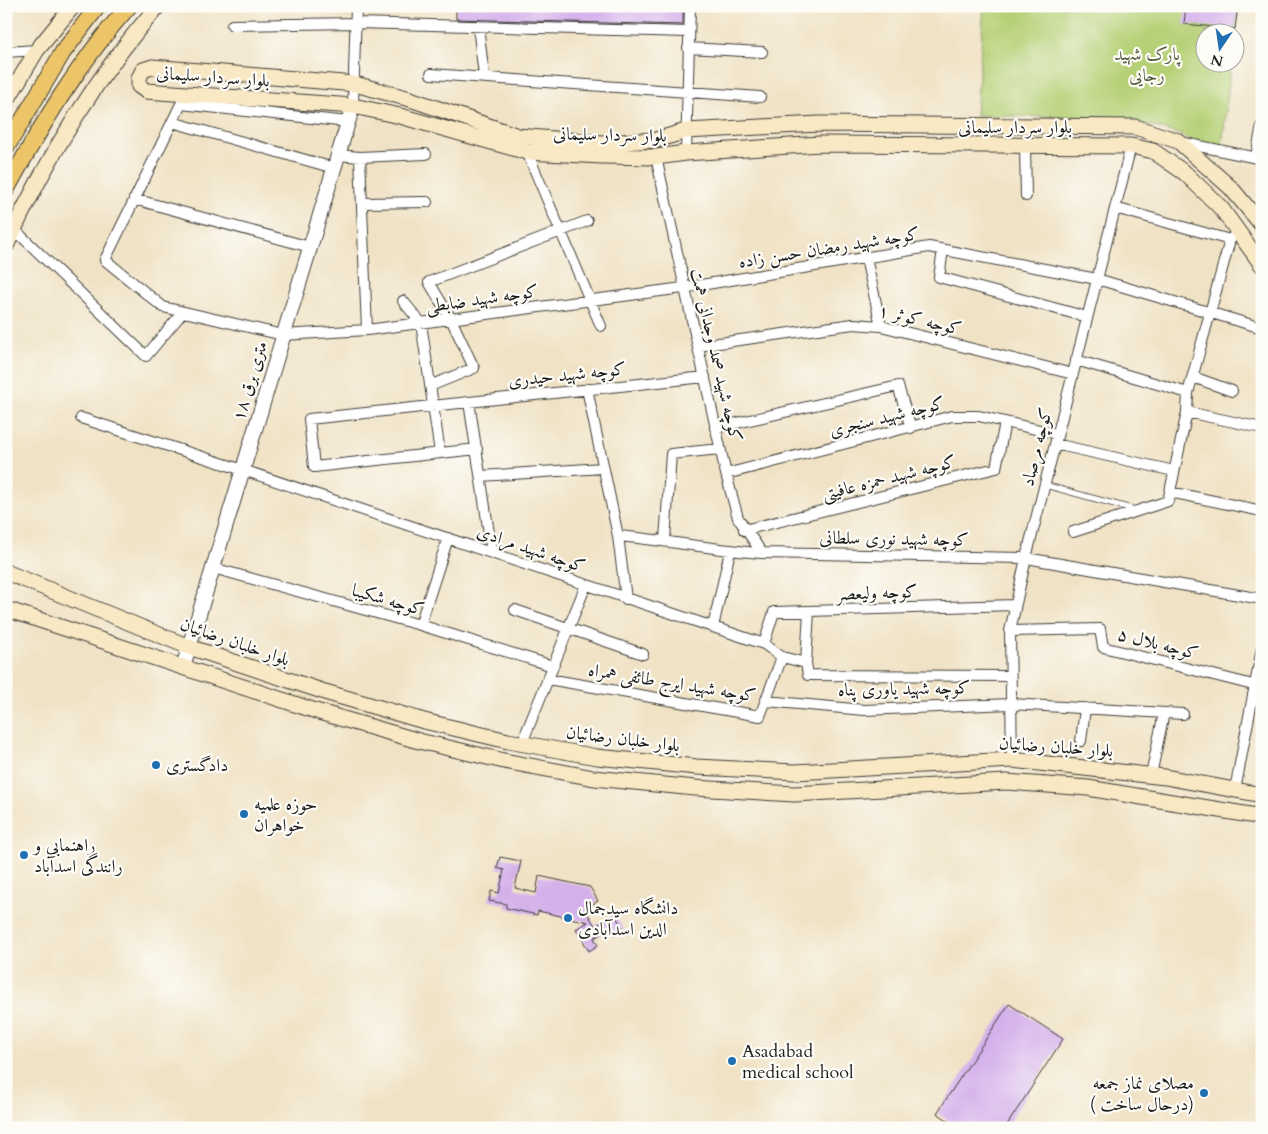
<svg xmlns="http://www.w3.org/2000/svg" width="1268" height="1134" font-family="Cardo,Amiri,serif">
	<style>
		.green { fill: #b5d075; stroke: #687648 }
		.building { fill: #d4b1eb }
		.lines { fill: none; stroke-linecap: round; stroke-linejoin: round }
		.service-casing { stroke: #3c3a35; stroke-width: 7 }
		.minor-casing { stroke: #3c3a35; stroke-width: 12 }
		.tertiary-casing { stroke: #3c3a35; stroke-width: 16 }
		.secondary-casing { stroke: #3c3a35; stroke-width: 17 }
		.primary-casing { stroke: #3c3a35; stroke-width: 18 }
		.service { stroke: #fff; stroke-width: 5 }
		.minor { stroke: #fff; stroke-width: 10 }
		.tertiary { stroke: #fff; stroke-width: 14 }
		.secondary { stroke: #f8e8c3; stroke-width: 15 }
		.primary { stroke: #edc569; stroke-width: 16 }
		.poi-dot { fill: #1f6fb2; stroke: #fdfcf7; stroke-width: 2 }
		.labels { text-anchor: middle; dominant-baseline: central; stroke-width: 4.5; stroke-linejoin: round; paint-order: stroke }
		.park-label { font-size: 18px; fill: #525b3b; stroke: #fdfcf7 }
		.street-label { font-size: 18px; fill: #1c1c1c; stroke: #fdfcf7 }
		.poi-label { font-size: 18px; fill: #1c1c1c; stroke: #fdfcf7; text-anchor: start }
	</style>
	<rect width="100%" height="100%" fill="#fdfcf7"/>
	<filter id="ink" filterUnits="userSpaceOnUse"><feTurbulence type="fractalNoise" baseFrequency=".02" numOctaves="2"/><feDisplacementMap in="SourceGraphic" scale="10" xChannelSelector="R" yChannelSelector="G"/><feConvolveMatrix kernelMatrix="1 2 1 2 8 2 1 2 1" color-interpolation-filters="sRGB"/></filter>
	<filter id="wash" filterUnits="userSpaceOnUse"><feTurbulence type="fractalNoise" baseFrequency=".0096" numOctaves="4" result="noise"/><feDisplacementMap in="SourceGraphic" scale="20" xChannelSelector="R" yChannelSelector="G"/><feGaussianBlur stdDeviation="1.12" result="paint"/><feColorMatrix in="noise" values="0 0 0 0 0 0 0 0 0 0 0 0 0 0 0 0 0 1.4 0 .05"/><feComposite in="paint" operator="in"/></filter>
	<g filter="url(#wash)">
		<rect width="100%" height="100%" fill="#f0e2c5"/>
		<path class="green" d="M984 6H1238L1235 32H1206V62L1231 63 1221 156 1176 133 1128 119 976 115Z"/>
		<g id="blocks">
			<path class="building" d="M456 6H683V25L456 19Z
				M1186 6H1238L1235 29 1184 24Z
				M500 857 521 861 515 888 536 893 539 876 590 887 598 901 585 909 595 926 615 915 624 930 615 935 611 928 594 938 598 945 589 951 576 929 588 922 538 911 537 915 506 908V904L489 901 491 891 499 893 504 870 497 868Z
				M1009 1004 1063 1039 1005 1128H959L937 1113Z"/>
		</g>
	</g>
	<g filter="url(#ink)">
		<use href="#blocks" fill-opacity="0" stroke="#3c3a35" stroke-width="1"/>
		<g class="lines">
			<defs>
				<path id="service" d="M1045 485 1136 510"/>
				<path id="minor" d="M232 25 356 23 689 32
					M478 26 484 76
					M688 48 762 52
					M6 52 37 50
					M431 74 760 97
					M353 106 356 6
					M172 122 334 168
					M348 122 181 104 105 260 163 307 283 335 367 330 683 288 929 247 1097 279 1262 328
					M1180 142 1262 159
					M1025 146 1026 196
					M527 152 601 326
					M686 153 690 6
					M338 155 360 157 426 154
					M360 157 367 330
					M656 157 726 474 738 518 762 553
					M1256 157 1262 125
					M134 199 310 247
					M362 203 427 202
					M1115 208 1230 240
					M14 229 146 356 183 312
					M943 250 939 277 1087 317
					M866 258 881 326
					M403 301 421 323 440 453
					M698 346 853 324 881 326 1073 374
					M1076 360 1188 393
					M1193 377 1232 391
					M430 386 474 368 451 319 429 282 587 221
					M587 389 618 536 626 599
					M469 402 492 553
					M1187 412 1262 428
					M81 418 243 470 713 627 764 644 782 657 806 663
					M715 428 898 386 911 428
					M1055 444 1174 471
					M477 449 314 467 309 419 705 377
					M726 474 952 416H979L1057 434
					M481 476 603 468
					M1170 492 1262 511
					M744 530 996 468 1005 422
					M1073 532 1168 501 1187 412 1188 393 1230 240 1239 230
					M618 536C666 540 714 550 762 553L1026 558 1262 599
					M665 540 671 454 720 449
					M213 568 420 625 553 666
					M515 610 643 654
					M809 611 806 663 808 675 1010 676
					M420 625 448 538
					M713 627 730 551
					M1010 631 1100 629 1103 647 1253 685
					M764 644 774 612 1015 605
					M548 679 760 716 782 657
					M766 701 864 710 1011 704 1183 714
					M1081 741 1085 708
					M522 743 586 585
					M1012 760 1010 631 1026 558 1131 146
					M1151 775 1164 713
					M1235 790 1262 648"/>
				<path id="tertiary" d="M183 667 353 106"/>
				<path id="secondary" d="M6 102 37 50 73 6
					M1262 225 1231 188 1178 141 1135 127 819 124 686 131 656 140 602 143 518 136 410 99 355 84 152 67 143 70 139 78V86L146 91 353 106 400 116 527 152 602 156 656 157 686 153 820 144 1131 146 1153 151 1185 173 1221 208 1262 265
					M6 246C46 160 95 77 158 6
					M6 572 189 647 325 692 424 721 508 741 597 757 697 767 795 772 1012 760 1165 777 1262 795
					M6 609 319 712 419 741 504 761 594 778 695 788 794 794 1006 782 1088 788 1262 817"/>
				<path id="primary" d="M6 148 63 52 98 6
					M6 190C42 124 79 62 129 6"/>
			</defs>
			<use href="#service" class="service-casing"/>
			<use href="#minor" class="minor-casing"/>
			<use href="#tertiary" class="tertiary-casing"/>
			<use href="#secondary" class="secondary-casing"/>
			<use href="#primary" class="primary-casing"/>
			<use href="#service" class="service"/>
			<use href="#minor" class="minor"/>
			<use href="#tertiary" class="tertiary"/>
			<use href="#secondary" class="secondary"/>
			<use href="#primary" class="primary"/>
		</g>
	</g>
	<g class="poi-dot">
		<circle cx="156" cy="765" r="5"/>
		<circle cx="244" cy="814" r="5"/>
		<circle cx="24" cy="855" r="5"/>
		<circle cx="568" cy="918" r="5"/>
		<circle cx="732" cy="1061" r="5"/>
		<circle cx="1204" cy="1093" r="5"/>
	</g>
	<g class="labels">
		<g class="park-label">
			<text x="1147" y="54">پارک شهید<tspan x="1147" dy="21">رجایی</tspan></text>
		</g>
		<g class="street-label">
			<text transform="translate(213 77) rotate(4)">بلوار سردار سلیمانی</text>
			<text x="1015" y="127">بلوار سردار سلیمانی</text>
			<text transform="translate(610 135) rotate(1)">بلوار سردار سلیمانی</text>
			<text transform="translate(829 248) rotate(-9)">کوچه شهید رمضان حسن زاده</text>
			<text transform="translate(482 299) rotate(-8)">کوچه شهید ضابطی</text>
			<text transform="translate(920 320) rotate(13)">کوچه کوثر ۱</text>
			<text transform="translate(716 355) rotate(77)">کوچه شهید صمد وجدانی همت</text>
			<text transform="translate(567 375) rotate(-6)">کوچه شهید حیدری</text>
			<text transform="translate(250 381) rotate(-73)">۱۸ متری برق</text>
			<text transform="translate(887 417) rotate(-14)">کوچه شهید سنجری</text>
			<text transform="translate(1037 447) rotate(-76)">کوچه مرصاد</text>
			<text transform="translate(889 478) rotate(-14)">کوچه شهید حمزه عافیتی</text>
			<text transform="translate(894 539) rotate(1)">کوچه شهید نوری سلطانی</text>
			<text transform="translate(531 549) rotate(19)">کوچه شهید مرادی</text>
			<text transform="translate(877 593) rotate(-2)">کوچه ولیعصر</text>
			<text transform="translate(388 600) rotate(16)">کوچه شکیبا</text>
			<text transform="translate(235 642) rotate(19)">بلوار خلبان رضائیان</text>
			<text transform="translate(1158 644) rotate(14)">کوچه بلال ۵</text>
			<text transform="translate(672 683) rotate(9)">کوچه شهید ایرج طائفی همراه</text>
			<text transform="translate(904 689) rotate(-1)">کوچه شهید یاوری پناه</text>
			<text transform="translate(623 739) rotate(7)">بلوار خلبان رضائیان</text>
			<text transform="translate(1056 747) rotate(4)">بلوار خلبان رضائیان</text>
		</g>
		<g class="poi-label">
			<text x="166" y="765">دادگستری</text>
			<text x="254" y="804">حوزه علمیه<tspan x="254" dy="21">خواهران</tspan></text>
			<text x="34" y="845">راهنمایی و<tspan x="34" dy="21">رانندگی اسدآباد</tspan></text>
			<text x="578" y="908">دانشگاه سیدجمال<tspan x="578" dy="21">الدین اسدآبادی</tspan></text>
			<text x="742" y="1051">Asadabad<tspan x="742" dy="21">medical school</tspan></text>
			<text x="1194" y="1083" text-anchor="end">مصلای نماز جمعه<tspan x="1194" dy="21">( درحال ساخت)</tspan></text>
		</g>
	</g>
	<rect width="1268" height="1134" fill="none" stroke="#fdfcf7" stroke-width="25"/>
	<g transform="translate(1220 48) rotate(193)"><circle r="24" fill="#fdfcf7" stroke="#a3a29f"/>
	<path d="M0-4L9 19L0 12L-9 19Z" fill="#1f6fb2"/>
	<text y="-8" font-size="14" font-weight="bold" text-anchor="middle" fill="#1c1c1c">N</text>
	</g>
</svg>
